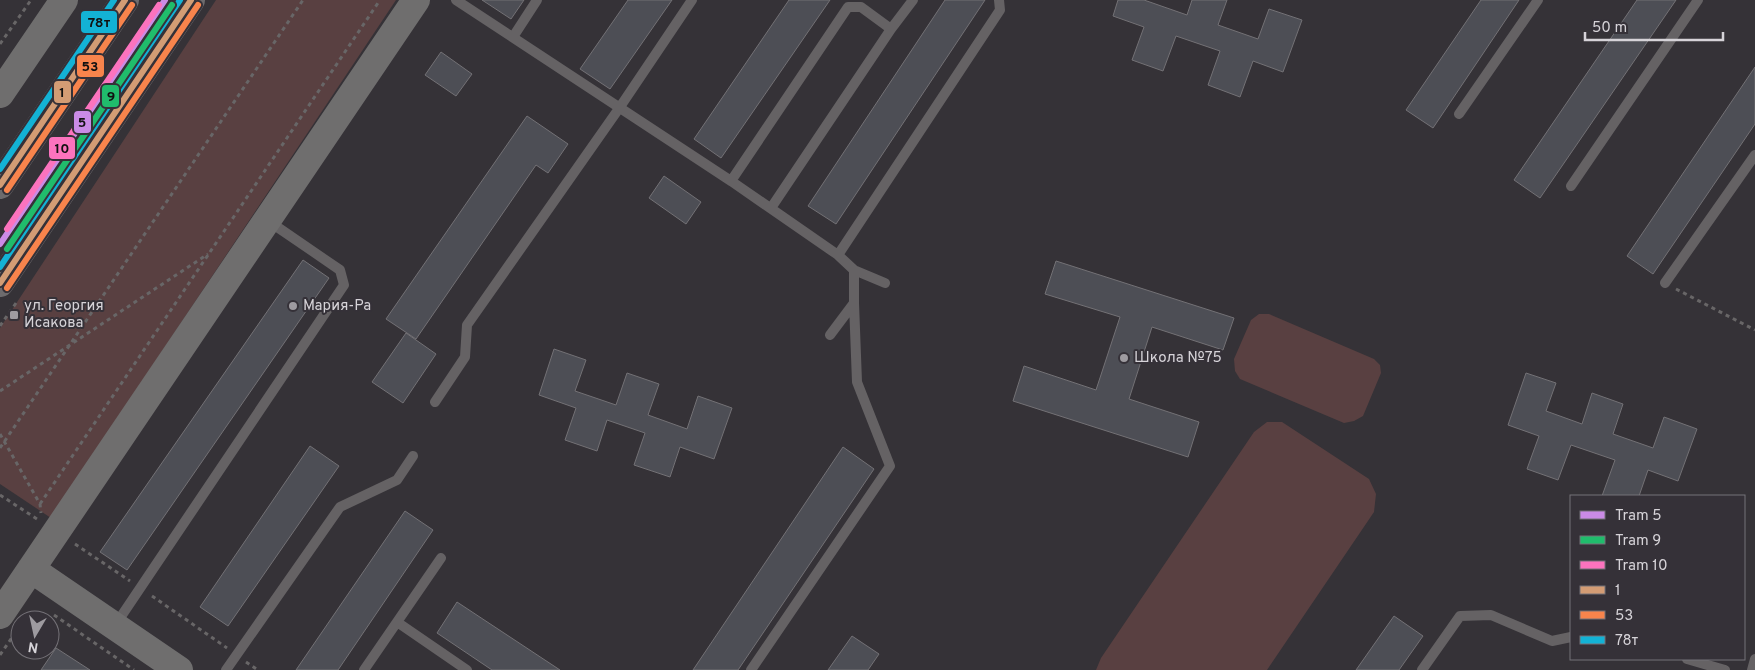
<svg xmlns="http://www.w3.org/2000/svg" width="1755" height="670" font-family="Overpass,sans-serif">
	<style>
		.green { fill: #594041 }
		.building { fill: #4d4e55; stroke: #737175 }
		.lines { fill: none; stroke-linecap: round; stroke-linejoin: round }
		.path { stroke: #686667; stroke-width: 3; stroke-dasharray: 4 4; stroke-linecap: butt }
		.lane { stroke: #656264; stroke-width: 10 }
		.secondary { stroke: #6f6e6e; stroke-width: 28 }
		.primary { stroke: #6d6b6d; stroke-width: 28 }
		.bus-1-casing { stroke: #353138; stroke-width: 10 }
		.bus-2-casing { stroke: #353138; stroke-width: 10 }
		.bus-3-casing { stroke: #353138; stroke-width: 10 }
		.bus-1 { stroke: #d39c74; stroke-width: 6 }
		.bus-2 { stroke: #f8844c; stroke-width: 6 }
		.bus-3 { stroke: #13b2d5; stroke-width: 6 }
		.tram-1-casing { stroke: #353138; stroke-width: 10 }
		.tram-2-casing { stroke: #353138; stroke-width: 10 }
		.tram-3-casing { stroke: #353138; stroke-width: 10 }
		.tram-1 { stroke: #ca8be6; stroke-width: 6 }
		.tram-2 { stroke: #20bc6c; stroke-width: 6 }
		.tram-3 { stroke: #fc73be; stroke-width: 6 }
		.poi-dot { fill: #9e9ba0; stroke: #353138; stroke-width: 2 }
		.labels { text-anchor: middle; dominant-baseline: central; stroke-width: 4; stroke-linejoin: round; paint-order: stroke }
		.poi-label { font-size: 15px; fill: #d6d3d8; stroke: #353138; text-anchor: start }
		.line-badge { stroke: #353138; stroke-width: 2 }
		.pale-badge-label { font-size: 14px; text-anchor: middle; font-weight: bold; fill: #111 }
	</style>
	<rect width="100%" height="100%" fill="#353237"/>
	<path class="green" d="M216 0H396L51 518 0 484V328Z
		M1259 314H1269L1374 359 1380 365 1381 373 1363 416 1354 421 1344 423 1240 379 1235 371 1234 359 1251 320Z
		M1267 422H1282L1369 479 1376 494 1374 512 1267 670H1096L1101 658 1254 432Z"/>
	<path class="building" d="M482 0H524L511 19Z
		M628 0H672L610 89 580 69Z
		M789 0H830L721 158 694 139Z
		M945 0H985L836 224 808 206Z
		M1118 0H1144L1187 15 1192 0H1227L1218 25 1258 39 1269 9 1302 20 1283 72 1253 61 1240 97 1208 85 1220 51 1176 36 1163 71 1132 60 1144 27 1113 16Z
		M1481 0H1519L1433 128 1406 110Z
		M1637 0H1676L1540 198 1514 180Z
		M441 52 472 74 456 96 425 75Z
		M1755 67V124L1653 274 1627 256Z
		M527 116 568 144 548 173 536 165 416 339 386 319Z
		M664 176 701 202 686 224 649 198Z
		M303 260 329 278 127 570 100 552Z
		M1056 261 1234 318 1223 350 1152 327 1129 399 1199 422 1188 457 1013 401 1024 366 1096 390 1120 317 1045 294Z
		M406 333 436 354 403 403 372 382Z
		M554 349 586 360 575 391 616 405 627 373 659 384 648 415 687 429 698 396 732 408 714 459 680 447 670 477 634 465 645 433 607 420 597 451 565 440 576 408 539 395Z
		M1526 373 1556 383 1546 411 1582 424 1592 393 1623 404 1613 434 1653 448 1664 417 1697 429 1678 481 1648 470 1639 496H1602L1615 460 1571 445 1558 480 1527 469 1539 436 1508 425Z
		M310 446 339 466 228 626 200 607Z
		M843 447 874 469 738 670H693Z
		M405 511 433 530 338 670H296Z
		M457 602 560 670H492L437 633Z
		M1394 616 1423 636 1399 670H1356Z
		M852 636 879 654 868 670H828Z
		M56 648 90 670H41Z"/>
	<g class="lines">
		<path class="path" d="M0 44 31 0
			M1676 289 1755 330
			M0 326 16 303
			M0 391 208 254
			M0 434 40 504 41 513
			M0 448 303 0
			M0 495 37 519
			M40 504 380 0
			M75 544 130 581
			M152 596 227 648
			M54 615 134 670
			M0 655 15 633
			M246 662 258 670"/>
		<path class="lane" d="M456 0 731 181 838 255 1000 10 999 0
			M513 37 537 0
			M1459 114 1538 0
			M731 181 848 7H861L891 29
			M1571 186 1698 0
			M771 208 891 29 913 0
			M854 270 885 283
			M1665 283 1755 155
			M830 335 854 303
			M435 402 465 357 467 325 620 107 692 0
			M397 622 467 670
			M116 624 344 285 340 270 267 220
			M1687 659 1725 670
			M226 670 340 507 397 480 413 456
			M364 670 441 558
			M751 670 890 466 857 382 854 303V270L838 255
			M1422 670 1460 616 1491 615 1552 641 1571 637
			M1752 670 1755 659"/>
		<path class="secondary" d="M0 94 64 0
			M31 569 179 670
			M0 615 416 0"/>
		<path class="primary" d="M0 185 125 0
			M0 283 191 0"/>
		<defs>
			<path id="bus-1" d="M0 185 125 0
				M0 283 191 0"/>
			<path id="bus-2" d="M7 190 132 5
				M7 288 198 5"/>
			<path id="bus-3" d="M0 169 114 0
				M0 267 180 0"/>
		</defs>
		<use href="#bus-1" class="bus-1-casing"/>
		<use href="#bus-2" class="bus-2-casing"/>
		<use href="#bus-3" class="bus-3-casing"/>
		<use href="#bus-1" class="bus-1"/>
		<use href="#bus-2" class="bus-2"/>
		<use href="#bus-3" class="bus-3"/>
		<defs>
			<path id="tram-1" d="M0 244 165 0"/>
			<path id="tram-2" d="M7 249 172 5"/>
			<path id="tram-3" d="M7 229 159 5"/>
		</defs>
		<use href="#tram-1" class="tram-1-casing"/>
		<use href="#tram-2" class="tram-2-casing"/>
		<use href="#tram-3" class="tram-3-casing"/>
		<use href="#tram-1" class="tram-1"/>
		<use href="#tram-2" class="tram-2"/>
		<use href="#tram-3" class="tram-3"/>
	</g>
	<g class="poi-dot">
		<circle cx="293" cy="306" r="5"/>
		<rect x="9" y="310" width="10" height="10" rx="2.5"/>
		<circle cx="1124" cy="358" r="5"/>
	</g>
	<g class="labels">
		<g class="poi-label">
			<text x="24" y="306">ул. Георгия<tspan x="24" dy="17">Исакова</tspan></text>
			<text x="303" y="306">Мария-Ра</text>
			<text x="1134" y="358">Школа №75</text>
		</g>
	</g>
	<g class="line-badge">
		<rect x="80" y="10" width="38" height="24" rx="5" fill="#13b2d5"/>
		<rect x="76" y="54" width="29" height="24" rx="5" fill="#f8844c"/>
		<rect x="53" y="80" width="19" height="24" rx="5" fill="#d39c74"/>
		<rect x="101" y="84" width="19" height="24" rx="5" fill="#20bc6c"/>
		<rect x="73" y="110" width="19" height="24" rx="5" fill="#ca8be6"/>
		<rect x="48" y="136" width="28" height="24" rx="5" fill="#fc73be"/>
	</g>
	<g class="pale-badge-label">
		<text x="99" y="27">78т</text>
		<text x="90" y="71">53</text>
		<text x="62" y="97">1</text>
		<text x="111" y="101">9</text>
		<text x="82" y="127">5</text>
		<text x="62" y="153">10</text>
	</g>
	<rect x="1570" y="495" width="175" height="165" fill="#353138" stroke="#757278"/>
	<rect x="1580" y="511" width="25" height="8" fill="#ca8be6" stroke="#757278"/>
	<text x="1615" y="520" font-size="15" fill="#d6d3d8">Tram 5</text>
	<rect x="1580" y="536" width="25" height="8" fill="#20bc6c" stroke="#757278"/>
	<text x="1615" y="545" font-size="15" fill="#d6d3d8">Tram 9</text>
	<rect x="1580" y="561" width="25" height="8" fill="#fc73be" stroke="#757278"/>
	<text x="1615" y="570" font-size="15" fill="#d6d3d8">Tram 10</text>
	<rect x="1580" y="586" width="25" height="8" fill="#d39c74" stroke="#757278"/>
	<text x="1615" y="595" font-size="15" fill="#d6d3d8">1</text>
	<rect x="1580" y="611" width="25" height="8" fill="#f8844c" stroke="#757278"/>
	<text x="1615" y="620" font-size="15" fill="#d6d3d8">53</text>
	<rect x="1580" y="636" width="25" height="8" fill="#13b2d5" stroke="#757278"/>
	<text x="1615" y="645" font-size="15" fill="#d6d3d8">78т</text>
	<g transform="translate(35 635) rotate(189)"><circle r="24" fill="#353138" stroke="#757278"/>
	<path d="M0-4L9 19L0 12L-9 19Z" fill="#9e9ba0"/>
	<text y="-8" font-size="14" font-weight="bold" text-anchor="middle" fill="#d6d3d8">N</text>
	</g>
	<path d="M1585 32v8h138v-8" fill="none" stroke="#d6d3d8" stroke-width="2.5"/>
	<text x="1592" y="32" font-size="15" fill="#d6d3d8" stroke="#353138" stroke-width="4" paint-order="stroke">50 m</text>
</svg>
